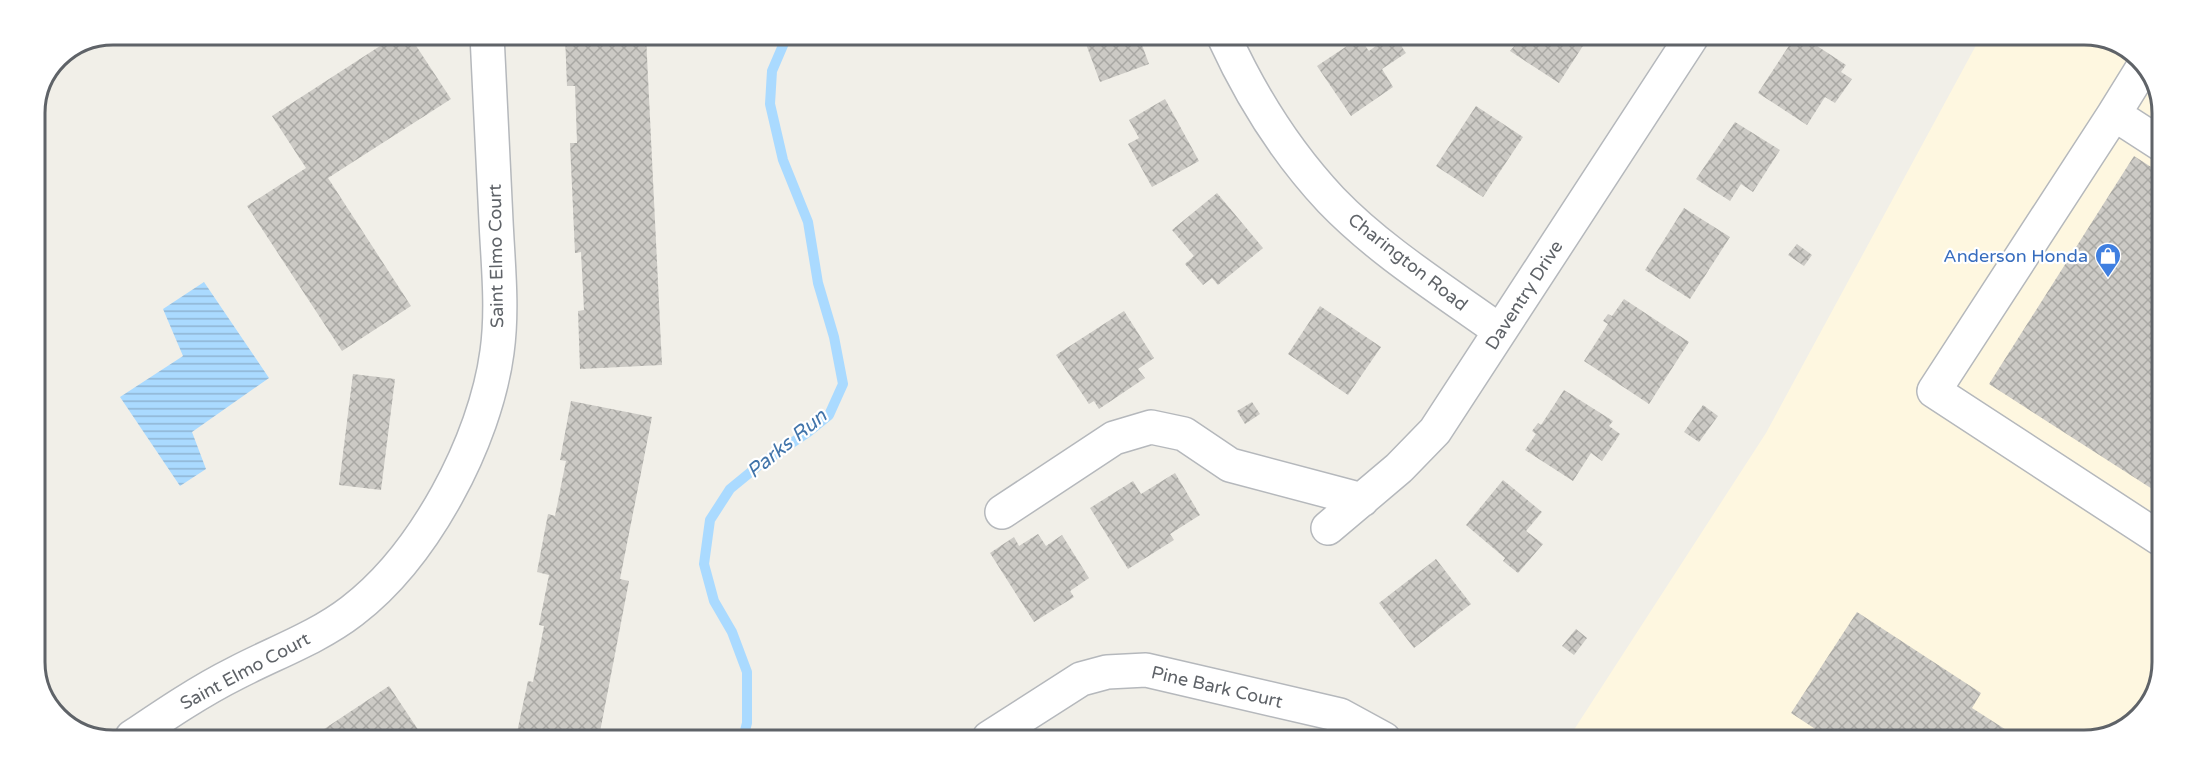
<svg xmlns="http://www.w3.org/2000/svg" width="2197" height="775" font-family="'Varela Round',sans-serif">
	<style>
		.commercial { fill: #fef7e0 }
		.water { fill: url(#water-rules) }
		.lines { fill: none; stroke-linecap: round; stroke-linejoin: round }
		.stream { stroke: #aadaff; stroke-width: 10 }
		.building { fill: url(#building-cross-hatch) }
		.minor-casing { stroke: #b5b8bc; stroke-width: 36 }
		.minor { stroke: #fff; stroke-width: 33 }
		.labels { text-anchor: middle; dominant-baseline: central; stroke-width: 4.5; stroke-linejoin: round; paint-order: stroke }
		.street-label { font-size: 18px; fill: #5f6368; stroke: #fff }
		.shop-label { font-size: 18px; fill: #366cbe; stroke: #fff; text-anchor: end }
		.water-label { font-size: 20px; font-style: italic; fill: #4174aa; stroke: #fff }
		.rim { fill: none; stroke: #5f6368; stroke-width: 3 }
	</style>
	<defs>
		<pattern id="water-rules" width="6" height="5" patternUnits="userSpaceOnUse" patternTransform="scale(1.5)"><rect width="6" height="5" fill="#aadaff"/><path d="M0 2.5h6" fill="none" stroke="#8eb4d2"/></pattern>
		<pattern id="building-cross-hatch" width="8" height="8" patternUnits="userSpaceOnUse" patternTransform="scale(1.5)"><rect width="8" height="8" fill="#cccac5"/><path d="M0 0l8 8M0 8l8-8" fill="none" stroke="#a9a8a4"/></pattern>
	</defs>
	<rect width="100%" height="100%" fill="#f1efe8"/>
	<path class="commercial" d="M1980 38 2109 39 2146 65 2162 108 2158 687 2131 724 2084 740 1568 739 1766 433Z"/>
	<path class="water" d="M204 282 269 378 192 432 206 469 180 486 120 397 183 356 163 309Z"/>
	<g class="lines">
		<path class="stream" d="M743 738 747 723V672L732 632 714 601 704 564 710 520 730 489 758 466 808 432 829 415 843 384 834 337 818 283 808 222 783 160 770 104 772 71 787 36"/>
	</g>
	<path class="building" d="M397 35H409L451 99 328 178 411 306 342 351 247 206 306 168 272 116Z
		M565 35 646 36 662 365 580 369 578 311 584 310 581 252 575 253 570 143H577L575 86H567Z
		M1083 36 1139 37 1149 64 1100 82Z
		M1388 37H1395L1406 53 1382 69 1393 87 1351 116 1317 66 1359 38 1369 51Z
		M1506 37 1588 38 1559 83 1510 51 1516 44Z
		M1794 38H1805L1846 65 1841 72 1852 79 1835 103 1825 97 1807 125 1758 93Z
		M1165 99 1199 161 1152 187 1128 144 1139 138 1129 120Z
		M1476 106 1523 137 1483 197 1436 166Z
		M1735 122 1780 150 1753 192 1741 184 1730 201 1696 179Z
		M2134 156 2162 174 2160 494 1989 384Z
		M1217 193 1263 248 1218 285 1212 278 1203 285 1185 264 1194 256 1172 230Z
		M1684 208 1730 237 1690 299 1645 270Z
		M1797 244 1812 255 1804 266 1788 255Z
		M1624 299 1689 342 1649 404 1584 361 1608 324 1603 321 1608 314 1612 316Z
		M1320 306 1381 347 1348 395 1288 354Z
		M1124 311 1154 358 1138 369 1145 378 1099 409 1094 401 1089 404 1056 355Z
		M353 374 395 379 381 490 339 485Z
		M1564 390 1613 421 1609 426 1620 434 1602 461 1591 453 1573 481 1525 450 1536 434 1532 431 1538 423 1541 425Z
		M571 401 652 417 620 579 629 581 599 737H516L528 681 533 682 544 626 539 625 549 575 537 572 548 514 555 516 566 461 560 460Z
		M1252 402 1260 414 1245 424 1237 411Z
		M1703 405 1718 416 1699 442 1684 432Z
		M1175 473 1200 515 1170 534 1174 540 1128 569 1090 508 1133 481 1141 494Z
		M1503 480 1542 512 1526 531 1543 544 1518 573 1503 561 1505 558 1466 525Z
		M1038 534 1046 546 1062 535 1089 578 1070 591 1074 597 1034 622 990 553 1014 537 1019 546Z
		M1436 559 1471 604 1414 648 1379 603Z
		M1857 612 1981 693 1972 708 2022 740H1832L1791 713Z
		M1576 629 1587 638 1574 655 1562 646Z
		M389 686 423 737H312Z"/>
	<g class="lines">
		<defs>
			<path id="minor" d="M1224 37C1251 96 1286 152 1331 200 1380 251 1443 290 1500 331
				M2114 114 2145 64
				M1002 512 1114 438 1151 427 1184 434 1230 465 1362 500
				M1328 528 1399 468 1435 431 1691 38
				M2159 538 1934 391 2114 114 2162 145
				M132 737C166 714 200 691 236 673 274 653 317 638 352 611 424 556 485 442 497 352 503 309 498 264 496 221 493 159 490 97 487 35
				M989 738 1081 679 1107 672 1146 670 1340 715 1384 739"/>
		</defs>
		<use href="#minor" class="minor-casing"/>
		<use href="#minor" class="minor"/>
	</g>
	<defs>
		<symbol id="shop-pin" viewBox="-11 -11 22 30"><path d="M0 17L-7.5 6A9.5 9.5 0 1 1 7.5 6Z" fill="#3f7fe0" stroke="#fff"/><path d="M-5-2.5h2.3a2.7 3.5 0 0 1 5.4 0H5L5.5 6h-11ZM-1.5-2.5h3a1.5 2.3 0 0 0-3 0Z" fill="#fff"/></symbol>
	</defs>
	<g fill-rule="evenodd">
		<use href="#shop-pin" x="2093" y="241" width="30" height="40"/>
	</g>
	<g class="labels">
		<g class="street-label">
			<text transform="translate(496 256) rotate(-91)">Saint Elmo Court</text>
			<text transform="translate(1408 262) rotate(38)">Charington Road</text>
			<text transform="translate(1524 295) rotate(-57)">Daventry Drive</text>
			<text transform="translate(245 671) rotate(-28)">Saint Elmo Court</text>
			<text transform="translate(1217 687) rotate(13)">Pine Bark Court</text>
		</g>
		<g class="shop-label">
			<text x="2088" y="256">Anderson Honda</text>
		</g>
		<g class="water-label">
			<text transform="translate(787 444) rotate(-39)">Parks Run</text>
		</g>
	</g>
	<path d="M0 0H2197V775H0ZM113 45H2084A68 68 0 0 1 2152 113V662A68 68 0 0 1 2084 730H113A68 68 0 0 1 45 662V113A68 68 0 0 1 113 45Z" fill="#fff" fill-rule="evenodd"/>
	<path class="rim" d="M113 45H2084A68 68 0 0 1 2152 113V662A68 68 0 0 1 2084 730H113A68 68 0 0 1 45 662V113A68 68 0 0 1 113 45Z"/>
</svg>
